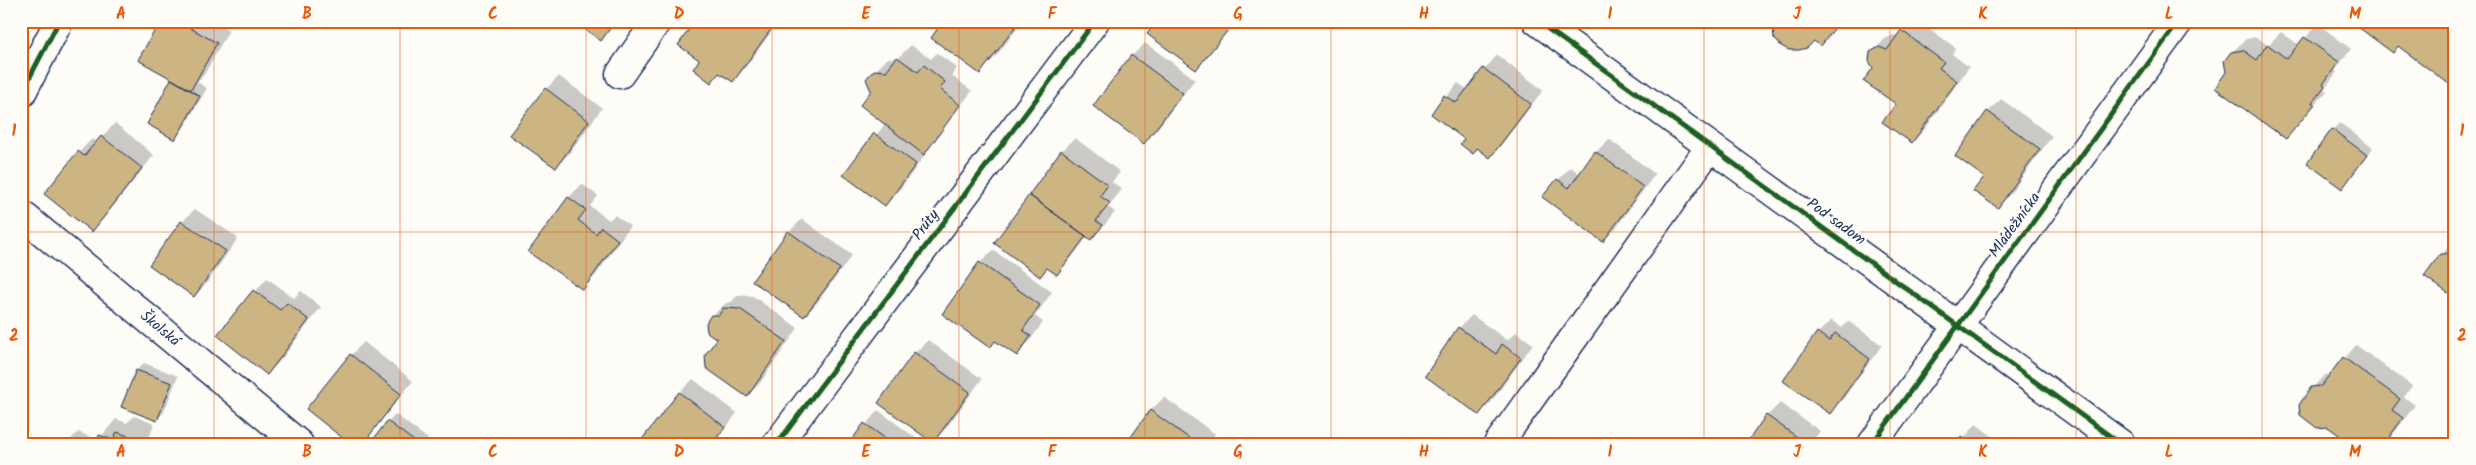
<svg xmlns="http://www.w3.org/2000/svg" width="2476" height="465" font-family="Kalam,sans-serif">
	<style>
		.shadow { fill: #0003 }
		.building { fill: #ccb483; stroke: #1b2f5e }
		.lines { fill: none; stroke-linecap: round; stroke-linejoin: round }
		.street-casing { stroke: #1b2f5e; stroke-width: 31 }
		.secondary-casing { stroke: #1b2f5e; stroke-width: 31 }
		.street { stroke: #fdfcf7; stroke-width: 28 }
		.secondary { stroke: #fdfcf7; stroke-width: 28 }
		.cycleway-casing { stroke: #fdfcf7; stroke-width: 8 }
		.cycleway { stroke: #1b5e20; stroke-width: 5 }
		.grid { fill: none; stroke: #e8590c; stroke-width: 1; stroke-opacity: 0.55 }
		.labels { text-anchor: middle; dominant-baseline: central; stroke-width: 5; stroke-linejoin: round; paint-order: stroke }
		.street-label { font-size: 15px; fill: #1b2f5e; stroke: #fdfcf7 }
		.neatline { fill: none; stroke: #e8590c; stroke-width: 2 }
		.grid-label { font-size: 16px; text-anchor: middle; font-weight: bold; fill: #e8590c }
	</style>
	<rect width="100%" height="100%" fill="#fdfcf7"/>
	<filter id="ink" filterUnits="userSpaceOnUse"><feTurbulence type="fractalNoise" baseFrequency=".02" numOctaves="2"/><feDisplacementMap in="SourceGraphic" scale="10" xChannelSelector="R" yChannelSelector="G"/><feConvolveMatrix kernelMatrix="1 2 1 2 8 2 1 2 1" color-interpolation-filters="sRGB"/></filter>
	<g filter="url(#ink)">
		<path class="shadow" d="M161 21H214L229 30 204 75 197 82 207 88 182 131 175 138 174 79Z
			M576 21H618L601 40Z
			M697 21H779L745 68 732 80 720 72 711 81 700 59Z
			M945 21H1023L996 56 980 72Z
			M1158 21H1236L1196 68Z
			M1773 21H1842L1821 44Z
			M1912 21H1919L1956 48 1952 54 1969 67 1925 129 1912 142 1897 104 1874 68 1872 52 1885 39 1893 35 1898 36Z
			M2318 24 2351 49 2335 70 2337 72 2324 89 2327 91 2286 138 2227 73 2232 52 2246 39 2256 37 2268 45 2281 32 2299 45Z
			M1145 43 1195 79 1157 129 1144 142 1095 106 1132 56Z
			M911 45 931 59 937 53 957 68 952 76 972 91 926 150 928 151 898 192 885 205 845 175 885 124 873 91 875 71 888 58H898Z
			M1497 55 1543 90 1502 144 1490 157 1433 113 1458 83 1468 90Z
			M559 76 602 108 569 154 556 166 546 89Z
			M2001 99 2052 136 2011 193 1998 206 1986 177 1988 112Z
			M115 123 154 155 105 217 92 230 46 194 79 152 92 139 97 143Z
			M2340 123 2373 148 2342 188 2332 130Z
			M1075 138 1120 172 1112 182 1122 189 1108 207 1115 212 1104 226 1091 239 1088 236 1070 260 1057 273 1048 267 1040 276 1062 151Z
			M1609 139 1655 174 1616 228 1603 241 1558 180 1571 167 1580 174 1596 152Z
			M582 184 598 196 590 206 609 220 615 215 630 226 596 275 583 288 530 251 569 197Z
			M195 209 238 238 207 283 194 296 151 265 182 222Z
			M802 219 852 255 817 303 804 316 754 281 789 232Z
			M2454 242H2455V297L2441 255Z
			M993 250 1052 292 1035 316 1043 322 1029 342 1016 355 996 340 990 347 944 314 980 263Z
			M267 278 294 298 301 291 321 307 280 361 267 374 218 334Z
			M738 295 753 296 798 328 760 383 747 396 718 338 712 316 726 303 731 302Z
			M1472 315 1507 340 1516 332 1533 344 1492 401 1479 414 1426 376 1459 328Z
			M1831 320 1842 328 1848 321 1882 345 1843 399 1830 412 1818 333Z
			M21 329 25 330 21 346Z
			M928 340 982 379 946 428 933 441 915 353Z
			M364 342 413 381 362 444 351 355Z
			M2356 345 2412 386 2404 397 2415 405 2386 444H2334L2341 435 2312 388 2325 375 2332 374Z
			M144 363 178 376 164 412 157 420 123 406 137 370Z
			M693 379 737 413 714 444H652L644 438 680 392Z
			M1164 397 1215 434 1208 444H1127L1151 410Z
			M1780 403 1820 431 1811 444H1747L1767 416Z
			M878 410 924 444H850Z
			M395 414 428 439 425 444H372Z
			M134 416 154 424 147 444H66L78 432 98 440 116 419 127 423Z
			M1976 424 2003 444H1959Z"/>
		<path class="building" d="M160 21H178L217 43 191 90 138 60Z
			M574 21H615L601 41Z
			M695 21H777L733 82 719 73 711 83 693 69 699 60 678 45Z
			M943 21H1010L1016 26 980 74 931 38Z
			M1156 21H1228L1232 25 1196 70 1147 34Z
			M1772 21H1840L1821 46 1814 41 1807 48 1799 50H1789L1781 46 1774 38Z
			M2350 21H2455V76L2449 84 2398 46 2393 53Z
			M1901 30 1944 62 1939 68 1957 81 1912 143 1882 122 1896 104 1863 81 1873 68 1869 61 1870 52 1879 47 1887 50Z
			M2304 37 2339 62 2323 84 2325 86 2312 103 2315 104 2286 139 2215 88 2226 72 2224 61 2231 52 2243 50 2257 60 2267 44 2287 59Z
			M1131 55 1183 93 1144 144 1093 106Z
			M897 57 918 72 924 65 945 82 940 89 960 105 924 155 860 105 871 91 866 79 874 70 886 71Z
			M1483 68 1531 104 1490 158 1477 148 1473 154 1460 144 1464 139 1431 114 1444 95 1456 103Z
			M171 79 200 96 175 140 147 124Z
			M545 88 589 121 556 168 509 135Z
			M1987 111 2040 149 1998 208 1973 191 1984 177 1955 156Z
			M2332 129 2367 155 2342 189 2307 163Z
			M874 133 916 164 885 206 843 175Z
			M101 136 142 168 92 232 44 194 78 151 84 156Z
			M1061 150 1108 185 1100 196 1110 203 1096 221 1103 225 1091 240 1029 195Z
			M1595 151 1643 187 1603 242 1542 197 1557 179 1569 188Z
			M1029 195 1086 236 1057 275 1047 268 1040 277 994 243Z
			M568 197 586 210 578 220 596 234 601 227 618 240 583 290 528 252Z
			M181 221 226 251 194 297 149 265Z
			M788 231 840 269 804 317 752 281Z
			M2454 253H2455V298L2424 276 2440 254Z
			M979 262 1040 305 1023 330 1031 336 1017 356 995 341 990 348 942 314Z
			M253 290 280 310 287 303 309 320 267 375 217 335Z
			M723 308 740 309 786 341 747 397 706 368 705 355 717 339 707 332 706 323 711 315H719Z
			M1458 327 1496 354 1502 344 1521 358 1479 415 1425 376Z
			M1817 332 1829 341 1835 333 1870 359 1830 414 1783 381Z
			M914 352 970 392 933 443 878 403Z
			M350 354 401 394 363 444H350L306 409Z
			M2343 357 2400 399 2392 410 2403 418 2384 444H2332L2339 435 2328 427 2317 428 2300 415 2299 405 2311 387 2321 386Z
			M136 370 172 383 157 421 121 407Z
			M679 392 725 427 712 444H650L643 438Z
			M1150 410 1197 444H1126Z
			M1766 415 1807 444H1746Z
			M387 421 418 444H370Z
			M864 423 893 444H849Z
			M117 432 139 440 137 444H96L99 435 113 440Z
			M1962 437 1972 444H1957Z"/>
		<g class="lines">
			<defs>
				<g id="street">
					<path d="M1537 21 2121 444"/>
					<path d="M620 74 657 21"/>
					<path id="s1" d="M21 214 299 444"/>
					<path d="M777 444 1095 21"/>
					<path d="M1498 444 1710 147"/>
					<path d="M1872 444 2179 21"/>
				</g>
				<path id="secondary" d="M21 94 59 21"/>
			</defs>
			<use href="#street" class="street-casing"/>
			<use href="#secondary" class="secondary-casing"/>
			<use href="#street" class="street"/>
			<use href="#secondary" class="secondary"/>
			<defs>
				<path id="cycleway" d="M1537 21 2121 444
					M21 94 59 21
					M777 444 1095 21
					M1872 444 2179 21"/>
			</defs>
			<use href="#cycleway" class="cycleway-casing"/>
			<use href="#cycleway" class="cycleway"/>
		</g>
	</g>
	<path class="grid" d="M214 21V444M400 21V444M586 21V444M772 21V444M959 21V444M1145 21V444M1331 21V444M1517 21V444M1704 21V444M1890 21V444M2076 21V444M2262 21V444M21 232H2455"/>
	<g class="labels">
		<g class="street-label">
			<text transform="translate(1836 222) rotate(36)">Pod sadom</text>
			<text transform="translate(926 225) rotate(-53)">Prúty</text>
			<text transform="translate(2015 225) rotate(-54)">Mládežnícka</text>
			<text stroke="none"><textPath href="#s1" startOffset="180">Školská</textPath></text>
		</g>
	</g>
	<rect width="2476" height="465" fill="none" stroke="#fdfcf7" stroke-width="55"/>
	<rect x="28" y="28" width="2420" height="410" class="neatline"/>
	<g class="grid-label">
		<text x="121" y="19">A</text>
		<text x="307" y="19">B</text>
		<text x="493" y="19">C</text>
		<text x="679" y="19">D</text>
		<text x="866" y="19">E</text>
		<text x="1052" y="19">F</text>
		<text x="1238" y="19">G</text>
		<text x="1424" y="19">H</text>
		<text x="1610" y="19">I</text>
		<text x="1797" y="19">J</text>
		<text x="1983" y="19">K</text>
		<text x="2169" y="19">L</text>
		<text x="2355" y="19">M</text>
		<text x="14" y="136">1</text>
		<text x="2462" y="136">1</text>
		<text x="14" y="341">2</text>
		<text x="2462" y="341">2</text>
		<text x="121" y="457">A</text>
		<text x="307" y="457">B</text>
		<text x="493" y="457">C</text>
		<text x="679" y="457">D</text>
		<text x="866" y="457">E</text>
		<text x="1052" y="457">F</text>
		<text x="1238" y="457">G</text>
		<text x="1424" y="457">H</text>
		<text x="1610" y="457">I</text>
		<text x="1797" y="457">J</text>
		<text x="1983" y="457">K</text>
		<text x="2169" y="457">L</text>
		<text x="2355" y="457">M</text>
	</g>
</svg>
